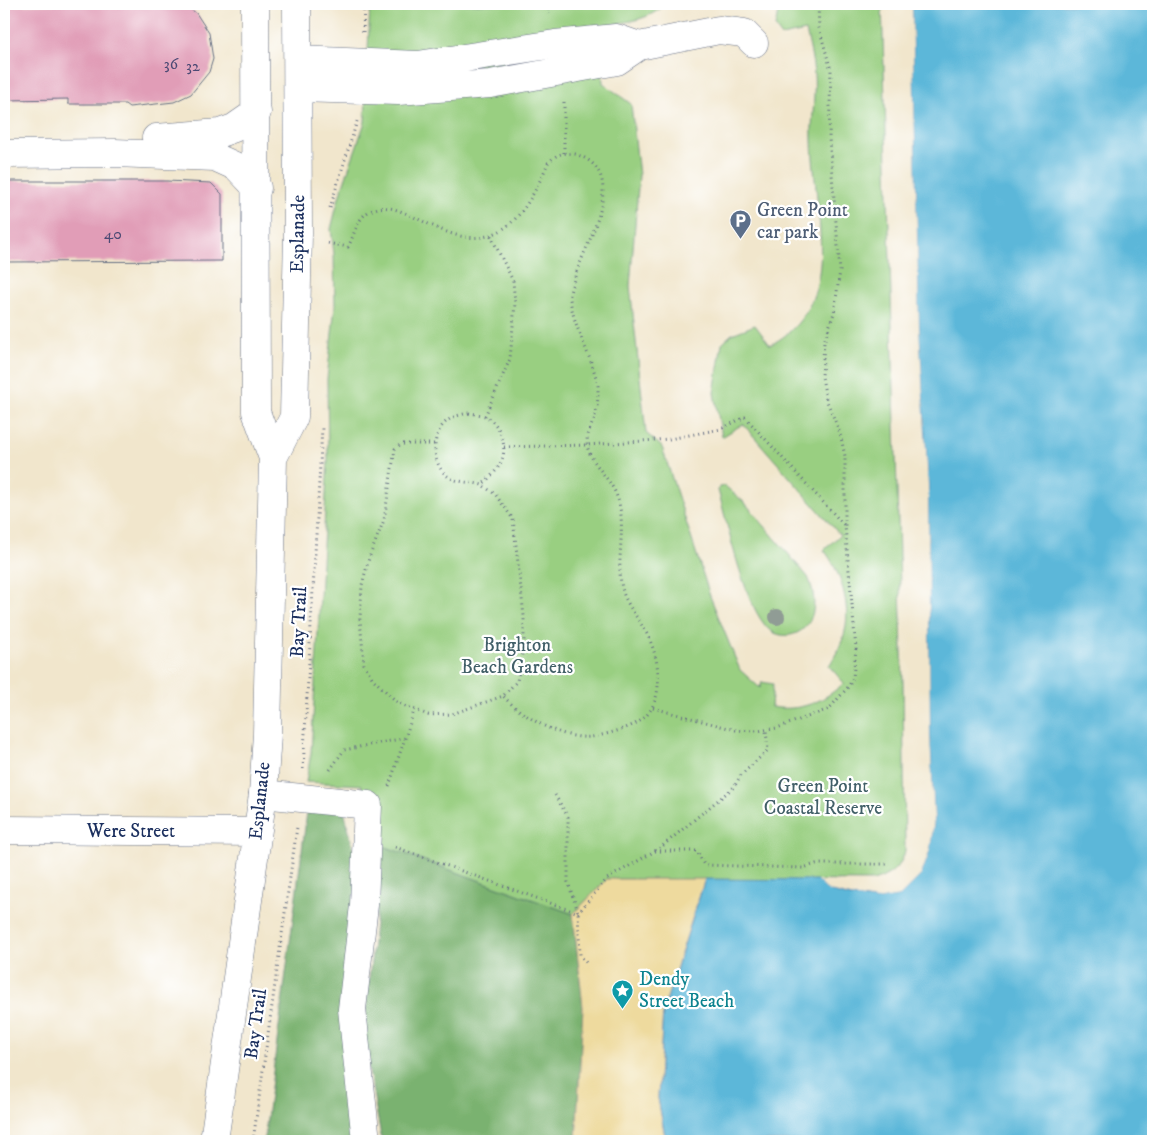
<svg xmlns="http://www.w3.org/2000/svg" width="1157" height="1145" font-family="'IM FELL DW Pica',serif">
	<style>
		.green { fill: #99cf81; stroke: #5a7f70 }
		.forest { fill: #7ab26f; stroke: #4a7066 }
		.sand { fill: #eeda9e; stroke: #84847e }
		.water { fill: #5bb7d9; stroke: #3b739c }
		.pier { fill: #f1e6cc }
		.building { fill: #e19db7 }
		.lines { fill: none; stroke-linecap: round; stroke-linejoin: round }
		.minor-casing { stroke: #666f84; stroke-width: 29 }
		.major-casing { stroke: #666f84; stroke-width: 29 }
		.path { stroke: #666f84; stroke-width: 3; stroke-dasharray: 1 4; stroke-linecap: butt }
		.minor { stroke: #fff; stroke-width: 28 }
		.major { stroke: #fff; stroke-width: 28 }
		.tree { fill: #909c95 }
		.labels { text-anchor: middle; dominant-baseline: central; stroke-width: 4.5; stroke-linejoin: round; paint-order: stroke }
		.number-label { font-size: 16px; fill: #4c4a74 }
		.service-label { font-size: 19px; fill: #4e5e75; stroke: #fff; text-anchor: start }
		.street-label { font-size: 19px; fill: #1b2f5e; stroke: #fff }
		.park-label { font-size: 19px; fill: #415f68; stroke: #fff }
		.culture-label { font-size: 19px; fill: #0d838f; stroke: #fff; text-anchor: start }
	</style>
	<rect width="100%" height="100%" fill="#fff"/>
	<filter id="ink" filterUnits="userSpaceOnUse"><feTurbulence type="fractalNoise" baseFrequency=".02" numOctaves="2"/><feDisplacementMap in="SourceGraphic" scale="10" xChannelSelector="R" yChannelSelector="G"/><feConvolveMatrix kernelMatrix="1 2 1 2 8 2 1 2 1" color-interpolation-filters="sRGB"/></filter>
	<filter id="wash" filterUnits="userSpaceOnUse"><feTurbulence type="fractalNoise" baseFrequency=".0096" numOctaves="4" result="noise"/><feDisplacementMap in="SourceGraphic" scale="20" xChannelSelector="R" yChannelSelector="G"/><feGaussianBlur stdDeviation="1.12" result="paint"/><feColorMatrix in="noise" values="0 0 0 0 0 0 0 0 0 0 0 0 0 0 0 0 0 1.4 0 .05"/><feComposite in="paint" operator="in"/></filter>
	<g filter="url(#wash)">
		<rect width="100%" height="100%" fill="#f1e6cc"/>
		<path class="green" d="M370 4H666C645 23 624 21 598 27L603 83 631 104 639 175 630 286 646 433 662 447 710 596 729 643 740 670 760 688 762 682 773 684 771 707C800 712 823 702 844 683L829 666C836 654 842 644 845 631 851 605 840 570 824 550L840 535 743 424 722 437 714 393 722 343 732 334 755 325 770 345C794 333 811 311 817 284 827 243 813 184 812 140 811 125 814 110 814 95 816 73 811 52 806 31L781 36 775 27 779 8 804 10 807 4H882L903 683 905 851C901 868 889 876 873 881L607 879 573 914 383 846 362 793V785L306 782 311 753 328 459 327 379 335 306 334 254 331 229 339 197 365 122Z
			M725 486 745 503 808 577C814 591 817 608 809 622 799 639 775 640 764 624 742 595 728 526 718 490L720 487Z"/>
		<path class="forest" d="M344 810 357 863 355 1141H264L307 812Z
			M383 846 573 914 583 1007 576 1141H382L363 1039Z"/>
		<path class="sand" d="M607 879H705L663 1011 658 1098 666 1141H576L583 1007 573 914Z"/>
		<path class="water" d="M912 4H1153V1141H666L658 1098 663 1011 705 879 817 880 828 891 852 897 876 900 900 896 921 875 930 850 934 819 930 736 928 485 919 327Z"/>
		<path class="pier" d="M909 4H912L919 327 928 485 930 736 934 819 930 850 921 875 900 896 876 900 828 891 817 880H820L829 889 852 895 876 898 899 894 919 873 927 850 932 819 927 736 926 485 916 327Z"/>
		<g id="blocks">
			<path class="building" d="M68 4H183L196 13 209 33 213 59 209 72 191 94 174 102 129 107 125 104H68V99L4 100V6Z
				M4 181H167L211 183 222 194V261L4 262Z"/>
		</g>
	</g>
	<g filter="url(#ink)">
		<use href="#blocks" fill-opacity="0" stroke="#666f84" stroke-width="1"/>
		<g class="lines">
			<defs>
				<path id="minor" d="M298 60 418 65 555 44 616 38 639 46
					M298 88 398 91 490 84 617 61 639 46 719 30 744 33 754 43
					M156 138 220 133 234 128 257 112
					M4 154 115 153 215 157 237 167 257 188
					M263 794 368 805 364 905 352 1009 366 1141
					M4 830 257 832"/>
				<path id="major" d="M273 458 294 417 298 233 297 4
					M214 1141 263 794 267 734 273 458 256 412 255 4"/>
			</defs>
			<use href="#minor" class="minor-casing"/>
			<use href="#major" class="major-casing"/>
			<path class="path" d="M547 4 549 14
				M776 4 818 8
				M363 32 364 4
				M564 153V101
				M330 208 358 118
				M328 243 348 247C356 233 356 215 375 209 389 204 405 213 418 219 431 225 446 233 460 236 509 247 532 200 548 163 556 154 563 152 575 154 582 156 589 160 594 165 620 193 582 250 574 280 572 286 569 293 570 299 574 329 592 356 598 386 598 396 598 406 595 416 592 425 586 435 587 445 590 462 609 477 616 494 629 525 613 564 624 595 630 610 642 623 649 638 659 660 665 697 645 717 635 727 611 733 597 736 566 743 524 718 503 696
				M469 413C474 414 480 414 485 416 501 424 509 448 500 464 496 472 488 479 482 485 470 481 456 484 445 474 429 458 432 426 454 417 458 415 464 414 469 413Z
				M485 416 510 359 515 304 513 281 490 234
				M434 444H401L395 449 384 520 369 558 362 585 360 619 364 664 373 679 398 703 428 715 452 714 503 696 517 681 520 667 524 640V616L513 519 495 494 482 485
				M504 447 587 445 669 439 721 429 745 417 844 525
				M653 708 736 730 758 731 777 728 829 709 849 686 853 677 856 649 845 526V456L840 433 826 399 822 377 824 342 834 313 840 271 829 138 831 70 819 28 818 4
				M303 769 322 428
				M330 770 344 750 405 738
				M389 786 414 711
				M555 795 568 817V882L578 912
				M395 847 578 913 580 955 588 965
				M655 851H697L704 865 803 868 816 864H887
				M578 913 607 879 660 848 734 787 741 775 768 750 766 730
				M253 1141 297 827"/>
			<use href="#minor" class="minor"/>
			<use href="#major" class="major"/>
		</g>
		<circle class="tree" cx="777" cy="617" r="8"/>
	</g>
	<defs>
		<symbol id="parking-pin" viewBox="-11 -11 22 30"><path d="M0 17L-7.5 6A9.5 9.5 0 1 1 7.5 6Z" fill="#5c6f8a" stroke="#fff"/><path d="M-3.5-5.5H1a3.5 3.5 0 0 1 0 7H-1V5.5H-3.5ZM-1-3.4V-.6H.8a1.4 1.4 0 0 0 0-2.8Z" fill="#fff"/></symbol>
		<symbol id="sight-pin" viewBox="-11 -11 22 30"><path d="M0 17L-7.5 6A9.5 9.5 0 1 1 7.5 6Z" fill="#0f9aa8" stroke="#fff"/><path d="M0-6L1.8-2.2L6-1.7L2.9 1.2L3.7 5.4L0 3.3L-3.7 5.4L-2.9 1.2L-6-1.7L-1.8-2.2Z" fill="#fff"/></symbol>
	</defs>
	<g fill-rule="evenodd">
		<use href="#parking-pin" x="728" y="208" width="25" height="34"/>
		<use href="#sight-pin" x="610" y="978" width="25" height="34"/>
	</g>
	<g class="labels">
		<g class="number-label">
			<text x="171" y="64">36</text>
			<text x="193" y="66">32</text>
			<text x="113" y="234">40</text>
		</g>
		<g class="service-label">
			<text x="757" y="210">Green Point<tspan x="757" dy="22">car park</tspan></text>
		</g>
		<g class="street-label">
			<text transform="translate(298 234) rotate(-89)">Esplanade</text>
			<text transform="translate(299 622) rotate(-87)">Bay Trail</text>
			<text transform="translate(260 801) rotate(-84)">Esplanade</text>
			<text x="131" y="831">Were Street</text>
			<text transform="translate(256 1024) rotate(-82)">Bay Trail</text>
		</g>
		<g class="park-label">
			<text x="517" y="645">Brighton<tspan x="517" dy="22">Beach Gardens</tspan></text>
			<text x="823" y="786">Green Point<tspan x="823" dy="22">Coastal Reserve</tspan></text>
		</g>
		<g class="culture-label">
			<text x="639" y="979">Dendy<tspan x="639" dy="22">Street Beach</tspan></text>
		</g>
	</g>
	<rect width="1157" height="1145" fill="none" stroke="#fff" stroke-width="20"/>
</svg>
